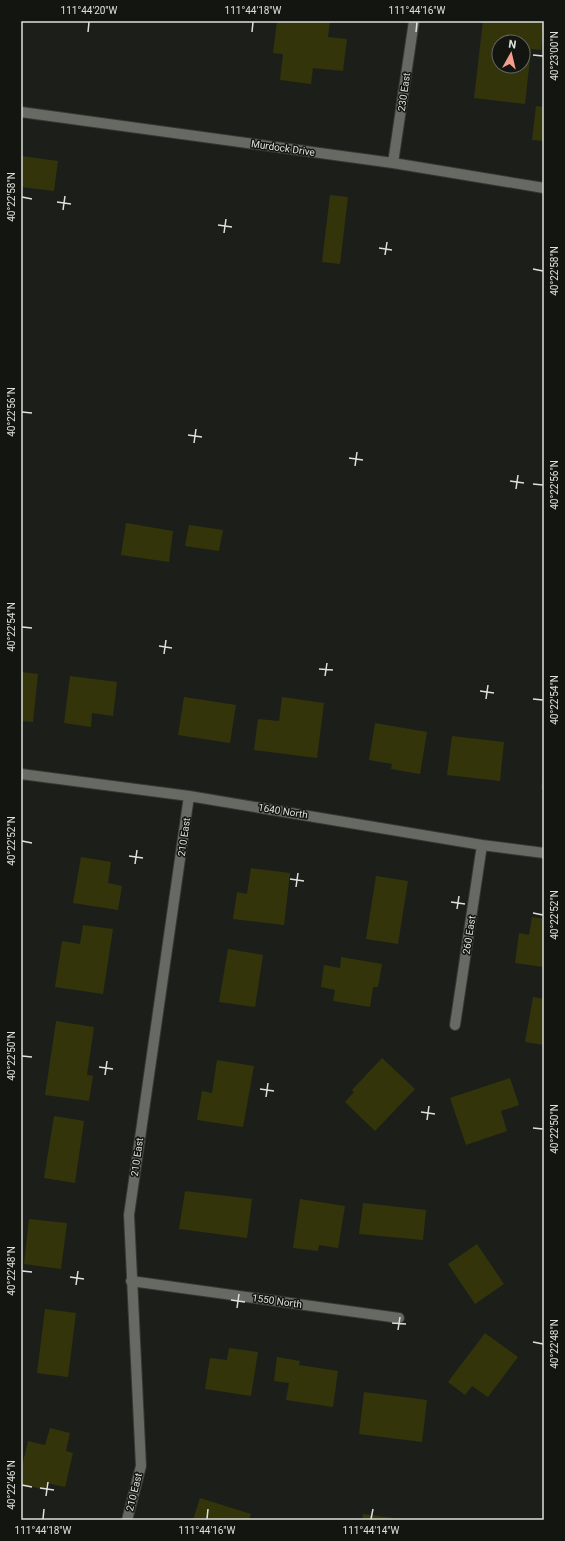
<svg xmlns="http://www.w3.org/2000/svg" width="565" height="1541" font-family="Roboto,sans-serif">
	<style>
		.building { fill: #34340b; fill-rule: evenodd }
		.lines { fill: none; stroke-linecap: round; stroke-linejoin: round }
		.street-casing { stroke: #363834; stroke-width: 12 }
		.street { stroke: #666a63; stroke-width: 10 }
		.ticks { fill: none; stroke: #dee0dc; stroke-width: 1.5 }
		.labels { text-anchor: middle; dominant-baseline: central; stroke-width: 3; stroke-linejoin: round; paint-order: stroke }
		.street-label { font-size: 10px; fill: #dee0dc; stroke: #131510 }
		.neatline { fill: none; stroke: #dee0dc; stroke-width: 1.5 }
		.ticks-label { font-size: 10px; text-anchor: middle; fill: #dee0dc }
	</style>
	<rect width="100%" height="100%" fill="#1c1f19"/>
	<path class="building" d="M277 21H330L328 37 347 39 343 71 313 68 311 84 280 80 283 54 273 53Z
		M483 21H544L541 50 531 49 525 104 474 98ZM499 42H523V66H499Z
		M536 106 544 107V141L532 140Z
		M21 156 58 161 54 191 21 187Z
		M330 195 348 197 340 264 322 262Z
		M126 523 173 531 169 562 121 555Z
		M189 525 223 530 219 551 185 546Z
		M21 672 38 674 33 722 21 721Z
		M70 676 117 682 113 716 92 713 91 727 64 723Z
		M184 697 236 705 230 743 178 735Z
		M282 697 324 703 317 758 254 750 258 719 279 721Z
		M375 723 427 732 420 774 391 769 392 764 369 760Z
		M452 736 504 742 500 781 447 775Z
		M543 776H544V789H541Z
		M81 857 111 862 108 883 122 886 118 910 73 903Z
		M251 868 290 873 284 925 233 919 237 892 247 894Z
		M376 876 408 881 398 944 366 939Z
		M532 917 544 919V967L515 963 519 933 529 935Z
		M83 925 113 929 103 994 55 987 62 941 80 944Z
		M228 949 263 955 255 1007 219 1002Z
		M341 957 382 964 378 987H373L370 1007 333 1001 335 990 321 987 324 965 340 968Z
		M533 997 544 999V1045L525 1042Z
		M56 1021 94 1027 87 1075 93 1076 89 1101 45 1095Z
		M382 1058 415 1089 375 1131 345 1102 354 1092 352 1090Z
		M217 1060 254 1066 243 1127 197 1120 202 1091 212 1093Z
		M510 1078 519 1105 501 1111 507 1131 466 1145 450 1098Z
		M54 1116 84 1121 75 1183 44 1178Z
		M185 1191 252 1199 247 1238 179 1229Z
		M300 1199 345 1206 338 1248 319 1245 318 1251 293 1248Z
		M363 1203 426 1210 423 1240 359 1234Z
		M29 1219 67 1223 61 1269 24 1264Z
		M477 1244 504 1284 475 1304 448 1264Z
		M45 1309 76 1313 68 1377 37 1373Z
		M485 1333 518 1357 488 1397 472 1386 465 1395 448 1382Z
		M229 1348 258 1352 251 1396 205 1389 210 1358 227 1360Z
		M277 1357 300 1361 299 1365 338 1371 333 1407 286 1400 289 1383 274 1381Z
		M364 1392 427 1400 422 1442 359 1434Z
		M50 1428 70 1433 66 1451 73 1453 65 1487 47 1483 46 1490 21 1484V1471L28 1441 45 1445Z
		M200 1498 251 1514 249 1520H193Z
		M363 1514 400 1519V1520H362Z"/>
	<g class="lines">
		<defs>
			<path id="street" d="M21 112 393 163 544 188
				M393 163 414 21
				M21 774 189 796 482 845 544 853
				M455 1025 482 845
				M131 1281 399 1318
				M127 1520 141 1466 129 1215 189 796"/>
		</defs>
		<use href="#street" class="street-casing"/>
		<use href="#street" class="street"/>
	</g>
	<path class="ticks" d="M88 32 89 22M252 32 253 22M416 32 417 22M533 55 543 56M22 197 32 199M57 202 71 204M63 210 65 196M218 225 232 227M224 233 226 219M379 248 392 250M385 255 387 242M533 269 543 271M22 412 32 413M188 435 202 437M194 443 196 429M349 458 363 460M355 466 357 452M510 481 524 483M533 484 543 485M516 489 518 475M22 627 32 628M159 646 172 648M164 654 166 640M319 669 333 670M325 676 327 663M480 691 494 693M486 699 488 685M533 699 543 700M22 841 32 843M129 856 143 858M135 864 137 850M290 879 304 881M296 887 298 873M451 902 465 904M457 909 459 896M533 913 543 915M22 1056 32 1057M99 1067 113 1069M105 1075 107 1061M260 1089 274 1091M266 1097 268 1083M421 1112 435 1114M427 1120 429 1106M533 1128 543 1129M22 1271 32 1272M70 1277 84 1279M76 1285 78 1271M231 1300 245 1302M237 1308 239 1294M392 1323 406 1324M398 1330 400 1317M533 1342 543 1344M22 1485 32 1487M40 1488 54 1490M46 1496 48 1482M43 1519 44 1509M207 1519 208 1509M371 1519 373 1509"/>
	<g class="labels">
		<g class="street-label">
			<text transform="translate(404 92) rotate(-82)">230 East</text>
			<text transform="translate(283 148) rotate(8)">Murdock Drive</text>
			<text transform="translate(283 811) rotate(9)">1640 North</text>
			<text transform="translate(184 837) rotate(-82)">210 East</text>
			<text transform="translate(469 935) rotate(-81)">260 East</text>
			<text transform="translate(137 1157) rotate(-82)">210 East</text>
			<text transform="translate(277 1301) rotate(8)">1550 North</text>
			<text transform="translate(134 1492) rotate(-76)">210 East</text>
		</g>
	</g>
	<rect width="565" height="1541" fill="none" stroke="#131510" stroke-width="44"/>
	<g transform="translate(511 54) rotate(8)"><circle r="19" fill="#131510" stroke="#646662"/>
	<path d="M0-3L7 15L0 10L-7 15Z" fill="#f49d8c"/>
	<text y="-6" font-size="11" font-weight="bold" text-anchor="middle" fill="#dee0dc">N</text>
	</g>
	<rect x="22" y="22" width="521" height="1497" class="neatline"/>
	<g class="ticks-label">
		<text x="89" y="14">111°44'20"W</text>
		<text x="253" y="14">111°44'18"W</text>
		<text x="417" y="14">111°44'16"W</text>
		<text transform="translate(554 56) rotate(-90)" y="4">40°23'00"N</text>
		<text transform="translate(11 197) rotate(-90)" y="4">40°22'58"N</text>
		<text transform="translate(554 271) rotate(-90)" y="4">40°22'58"N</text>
		<text transform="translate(11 412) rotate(-90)" y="4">40°22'56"N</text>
		<text transform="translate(554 485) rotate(-90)" y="4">40°22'56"N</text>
		<text transform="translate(11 627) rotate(-90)" y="4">40°22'54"N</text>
		<text transform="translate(554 700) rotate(-90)" y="4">40°22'54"N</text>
		<text transform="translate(11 841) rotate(-90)" y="4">40°22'52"N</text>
		<text transform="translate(554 915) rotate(-90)" y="4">40°22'52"N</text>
		<text transform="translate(11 1056) rotate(-90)" y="4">40°22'50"N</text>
		<text transform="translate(554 1129) rotate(-90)" y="4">40°22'50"N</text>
		<text transform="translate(11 1271) rotate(-90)" y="4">40°22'48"N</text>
		<text transform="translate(554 1344) rotate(-90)" y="4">40°22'48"N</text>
		<text transform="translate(11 1485) rotate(-90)" y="4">40°22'46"N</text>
		<text x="43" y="1534">111°44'18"W</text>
		<text x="207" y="1534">111°44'16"W</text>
		<text x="371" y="1534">111°44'14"W</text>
	</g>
</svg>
